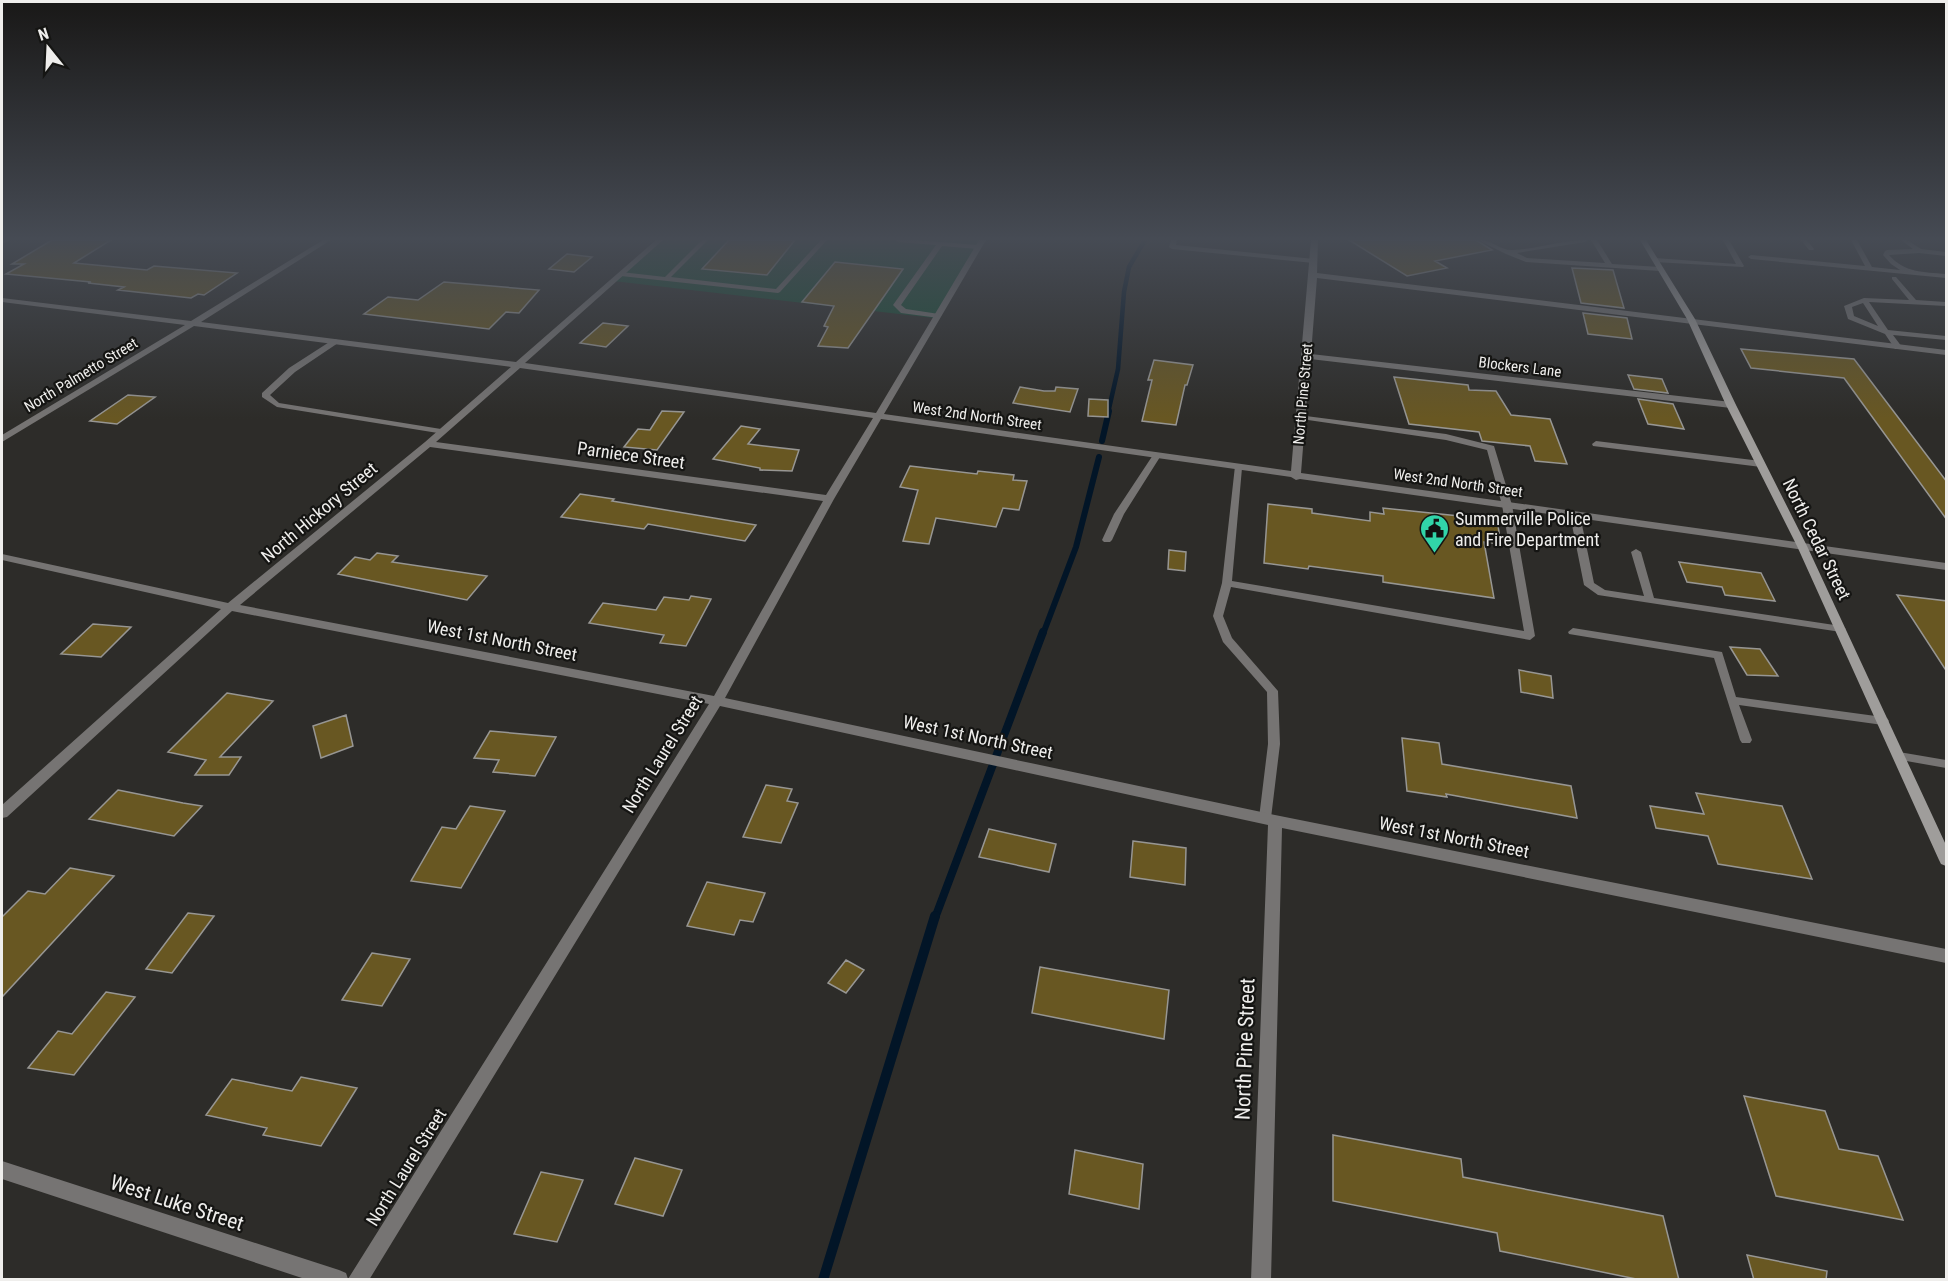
<svg xmlns="http://www.w3.org/2000/svg" width="1948" height="1281" font-family="'Roboto Condensed',sans-serif">
	<style>
		.green { fill: #174d34 }
		.lines { fill: none; stroke-linecap: round; stroke-linejoin: round }
		.stream-far3 { stroke: #021527; stroke-width: 4.5 }
		.stream-far2 { stroke: #021527; stroke-width: 6 }
		.stream-far1 { stroke: #021527; stroke-width: 8 }
		.stream { stroke: #021527; stroke-width: 10 }
		.building { fill: #685722; stroke: #979693; stroke-width: 1.5 }
		.lane { fill: #767473; fill-rule: evenodd }
		.street { fill: #767473; fill-rule: evenodd }
		.secondary { fill: #9f9d9b; fill-rule: evenodd }
		.labels { text-anchor: middle; dominant-baseline: central; stroke-width: 4.5; stroke-linejoin: round; paint-order: stroke }
		.far-street-label { font-size: 15px; fill: #efeeec; stroke: #151513 }
		.street-label { font-size: 18px; fill: #efeeec; stroke: #151513 }
		.poi-label { font-size: 18px; fill: #efeeec; stroke: #151513; text-anchor: start }
		.near-street-label { font-size: 21px; fill: #efeeec; stroke: #151513 }
	</style>
	<rect width="100%" height="100%" fill="#2d2c29"/>
	<path class="green" d="M660 240H983L934 318 613 281Z"/>
	<g class="lines">
		<path class="stream-far3" d="M1108 413 1118 369 1124 292 1129 267 1145 240"/>
		<path class="stream-far2" d="M1102 441 1109 411
			M1043 634 1076 547 1099 457"/>
		<path class="stream-far1" d="M935 918 1043 632"/>
		<path class="stream" d="M823 1280 935 916"/>
	</g>
	<path class="building" d="M52 240H111L74 263 147 270 154 266 237 273 204 295 198 294 191 298 118 290 124 287 88 283 91 282 6 274 24 264H12Z
		M729 240H795L767 275 702 269Z
		M1349 240H1476L1492 250 1435 261 1447 268 1407 276Z
		M567 254 592 257 574 272 549 269Z
		M835 262 903 269 848 348 818 346 828 327 824 326 834 306 802 302Z
		M1572 268 1613 270 1624 308 1581 303Z
		M444 282 539 290 519 313 506 312 489 329 364 314 388 297 418 300Z
		M1583 313 1627 318 1632 339 1588 334Z
		M603 323 628 326 606 347 580 343Z
		M1741 349 1854 359 1947 482V520L1844 378 1751 368Z
		M1154 360 1193 365 1187 385H1185L1176 425 1142 421 1152 380H1148Z
		M1628 375 1662 379 1668 393 1634 389Z
		M1394 377 1468 385 1469 390 1496 391 1511 415 1550 419 1567 464 1535 461 1530 446 1482 441 1479 432 1409 424Z
		M1020 387 1044 391H1055L1056 387 1078 389 1070 412 1013 403Z
		M128 395 155 397 117 424 90 421Z
		M1089 399 1108 400V417L1088 416Z
		M1638 399 1673 404 1684 429 1648 424Z
		M662 411 684 412 657 450 624 447 638 429 650 430Z
		M741 426 760 429 748 444 799 450 792 471 760 470V468L713 459Z
		M910 466 977 474 978 471 1014 475 1013 480 1027 481 1019 510 1003 508 996 527 936 518 929 544 903 541 918 490 900 487Z
		M580 494 614 499 612 501 756 525 745 541 648 524 644 529 561 517Z
		M1268 504 1312 509V513L1370 521V512L1384 514 1383 508 1497 520 1501 544 1484 542 1494 598 1383 582V576L1309 566 1308 569 1264 563Z
		M1169 550 1186 552 1185 571 1168 569Z
		M377 553 398 556 392 562 487 576 467 600 338 574 355 557 370 560Z
		M1679 562 1761 573 1775 601 1725 595 1722 587 1687 582Z
		M1897 595 1947 601V672Z
		M691 596 711 599 686 646 660 643 664 635 589 623 603 603 656 610 664 597 689 600Z
		M93 624 131 627 101 657 61 654Z
		M1730 647 1760 649 1778 676 1747 675Z
		M1519 670 1551 676 1553 698 1521 692Z
		M227 693 273 701 220 757H241L229 775H195L206 760 168 752Z
		M346 715 353 746 321 758 313 726Z
		M490 731 556 737 535 776 493 772 499 760 474 758Z
		M1402 738 1439 743 1442 764 1571 786 1577 818 1446 794 1447 797 1407 791Z
		M766 785 792 789 787 801 798 803 781 843 743 837Z
		M118 790 183 803 202 806 174 836 89 819Z
		M1696 793 1782 806 1812 879 1718 864 1708 836 1656 828 1650 806 1704 814Z
		M470 806 505 811 461 888 411 881 442 827 456 829Z
		M989 829 1056 844 1049 872 979 857Z
		M1133 841 1186 848 1185 885 1130 877Z
		M70 868 114 876 2 997V917L28 891 45 894Z
		M707 882 765 893 753 922 740 920 734 935 687 926Z
		M188 913 214 916 172 973 146 969Z
		M372 953 410 959 382 1006 342 1000Z
		M846 960 864 970 846 993 828 983Z
		M1040 967 1169 990 1164 1039 1032 1013Z
		M106 992 135 997 74 1075 28 1068 58 1031 72 1034Z
		M301 1077 357 1088 321 1146 263 1135 267 1128 206 1115 232 1079 292 1091Z
		M1744 1096 1825 1111 1839 1149 1878 1156 1903 1220 1776 1196Z
		M1333 1135 1461 1159 1463 1177 1663 1216 1679 1280H1641L1500 1251 1497 1233 1333 1201Z
		M1075 1150 1143 1164 1139 1209 1069 1194Z
		M635 1158 682 1170 663 1216 615 1204Z
		M541 1172 583 1180 557 1242 514 1234Z
		M1747 1255 1827 1271 1826 1280H1754Z"/>
	<g class="lines">
		<path class="lane" d="M702 240H708L671 277 776 289 821 240H827L780 292 778 293 621 276 618 274 621 272 665 277Z
			M895 240H915L978 245 981 247 978 249 942 246 901 305 906 309 939 314V318L901 313 893 305 936 245 898 242Z
			M1171 240H1177L1176 245 1314 259 1317 261 1314 263 1172 249 1169 247Z
			M1478 240C1491 239 1501 251 1513 250 1538 249 1562 240 1588 240L1585 242 1517 253 1527 258 1605 263 1591 240H1597L1612 264 1660 267 1663 269 1660 271 1526 262 1506 254Z
			M1723 240H1729L1744 266 1743 267 1655 262 1652 260 1655 258 1736 264Z
			M1801 240H1807L1814 249 1813 250H1809Z
			M1851 240H1857L1872 267 1900 270 1891 264 1883 255 1885 251 1887 250 1913 249 1901 240H1907L1921 249 1946 252V256L1919 253 1889 255C1905 273 1923 272 1946 274V278L1751 259 1748 257 1751 255 1865 266Z
			M1892 277H1896L1916 300 1946 302V306L1869 302 1888 330 1946 336V340L1893 335 1902 347 1898 349H1895L1885 334 1848 319 1844 306 1864 298 1909 300 1892 279ZM1863 303 1878 326 1854 316 1852 307Z
			M334 339 341 341 295 372 270 395 279 403 441 429 444 430V434L277 407 262 397V393L289 368Z
			M1298 415 1446 434 1494 446 1512 505 1535 636 1530 640 1231 587 1223 616 1232 638 1278 691 1280 744 1271 818 1269 821 1265 823 1261 821 1259 818 1268 744 1267 692 1223 642 1213 616 1222 583 1235 466H1241L1242 468 1232 581 1524 631 1502 505 1487 450 1446 440 1301 419 1297 417Z
			M1596 441 1761 461 1765 464 1761 467 1593 446 1592 444Z
			M1156 454 1160 457 1124 514 1112 540 1110 542H1104L1102 540 1114 514 1153 455Z
			M1575 512 1580 515 1594 583 1605 590 1644 596 1631 552 1636 549 1641 552 1654 598 1841 626 1846 629 1841 632 1598 595 1584 585 1570 515Z
			M1573 628 1722 652 1736 697 1883 717 1887 718 1889 721 1887 724 1883 725 1739 705 1752 740 1750 743H1742L1740 740 1714 658 1569 634 1568 632Z
			M1899 752 1946 760V768L1895 759 1893 756 1895 753Z"/>
		<path class="street" d="M2 240H10L2 244Z
			M323 240H331L201 322 516 362 656 240H663L525 363 876 413 979 240H986L884 414 1291 471 1311 240H1318L1317 273 1946 350V355L1317 278 1311 354 1731 402 1736 405 1731 408 1310 359 1301 473 1946 563V570L1300 479 1296 480 1291 477 881 419 834 499 725 698 1275 815 1946 949V963L1282 828 1271 1280H1251L1268 825 720 706 369 1280H308L2 1179V1161L339 1270 346 1273 348 1279 709 704 232 611 7 817 2 818V805L221 609 2 560V554L228 603 425 442 511 367 194 326 2 442V435L185 325 2 302V298L191 321ZM520 368 873 418 826 495 436 442ZM430 447 823 501 714 696 240 605Z"/>
		<path class="secondary" d="M1640 240H1646L1695 319 1736 405 1807 546 1946 845V866L1941 864 1939 860 1797 546 1726 405 1687 319Z"/>
	</g>
	<linearGradient id="sky" x2="0" y2="1"><stop stop-color="#191817"/><stop offset="0.57" stop-color="#464b54"/><stop offset="1" stop-color="#464b54" stop-opacity="0"/></linearGradient>
	<rect width="1948" height="419" fill="url(#sky)"/>
	<defs>
		<symbol id="civic-pin" viewBox="-11 -11 22 30"><path d="M0 17L-7.5 6A9.5 9.5 0 1 1 7.5 6Z" fill="#31d4a9" stroke="#151513"/><path d="M-.6-6.5H3V-4.5H.6V-3L4-1V1h2V6H-6V1h2V-1L-.6-3ZM-1.2 2.5V6h2.4V2.5Z" fill="#111"/></symbol>
	</defs>
	<g fill-rule="evenodd">
		<use href="#civic-pin" x="1418" y="512" width="33" height="45"/>
	</g>
	<g class="labels">
		<g class="far-street-label">
			<text transform="translate(1520 367) rotate(7)">Blockers Lane</text>
			<text transform="translate(81 375) rotate(-31)">North Palmetto Street</text>
			<text transform="translate(1303 394) rotate(-85)">North Pine Street</text>
			<text transform="translate(977 416) rotate(8)">West 2nd North Street</text>
			<text transform="translate(1458 483) rotate(8)">West 2nd North Street</text>
		</g>
		<g class="street-label">
			<text transform="translate(631 455) rotate(8)">Parniece Street</text>
			<text transform="translate(319 512) rotate(-40)">North Hickory Street</text>
			<text transform="translate(1817 539) rotate(64)">North Cedar Street</text>
			<text transform="translate(502 640) rotate(11)">West 1st North Street</text>
			<text transform="translate(978 737) rotate(12)">West 1st North Street</text>
			<text transform="translate(662 754) rotate(-58)">North Laurel Street</text>
			<text transform="translate(1454 837) rotate(11)">West 1st North Street</text>
			<text transform="translate(406 1167) rotate(-58)">North Laurel Street</text>
		</g>
		<g class="poi-label">
			<text x="1455" y="518">Summerville Police<tspan x="1455" dy="21">and Fire Department</tspan></text>
		</g>
		<g class="near-street-label">
			<text transform="translate(1245 1049) rotate(-88)">North Pine Street</text>
			<text transform="translate(177 1203) rotate(18)">West Luke Street</text>
		</g>
	</g>
	<rect width="1948" height="1281" fill="none" stroke="#efeeec" stroke-width="6"/>
	<g transform="translate(48 48) rotate(342)" stroke="#151513" stroke-width="4.5" paint-order="stroke">
	<path d="M0-4.5L10 22L0 15L-10 22Z" fill="#efeeec"/>
	<text y="-9" font-size="16" font-weight="bold" text-anchor="middle" fill="#efeeec">N</text>
	</g>
</svg>
